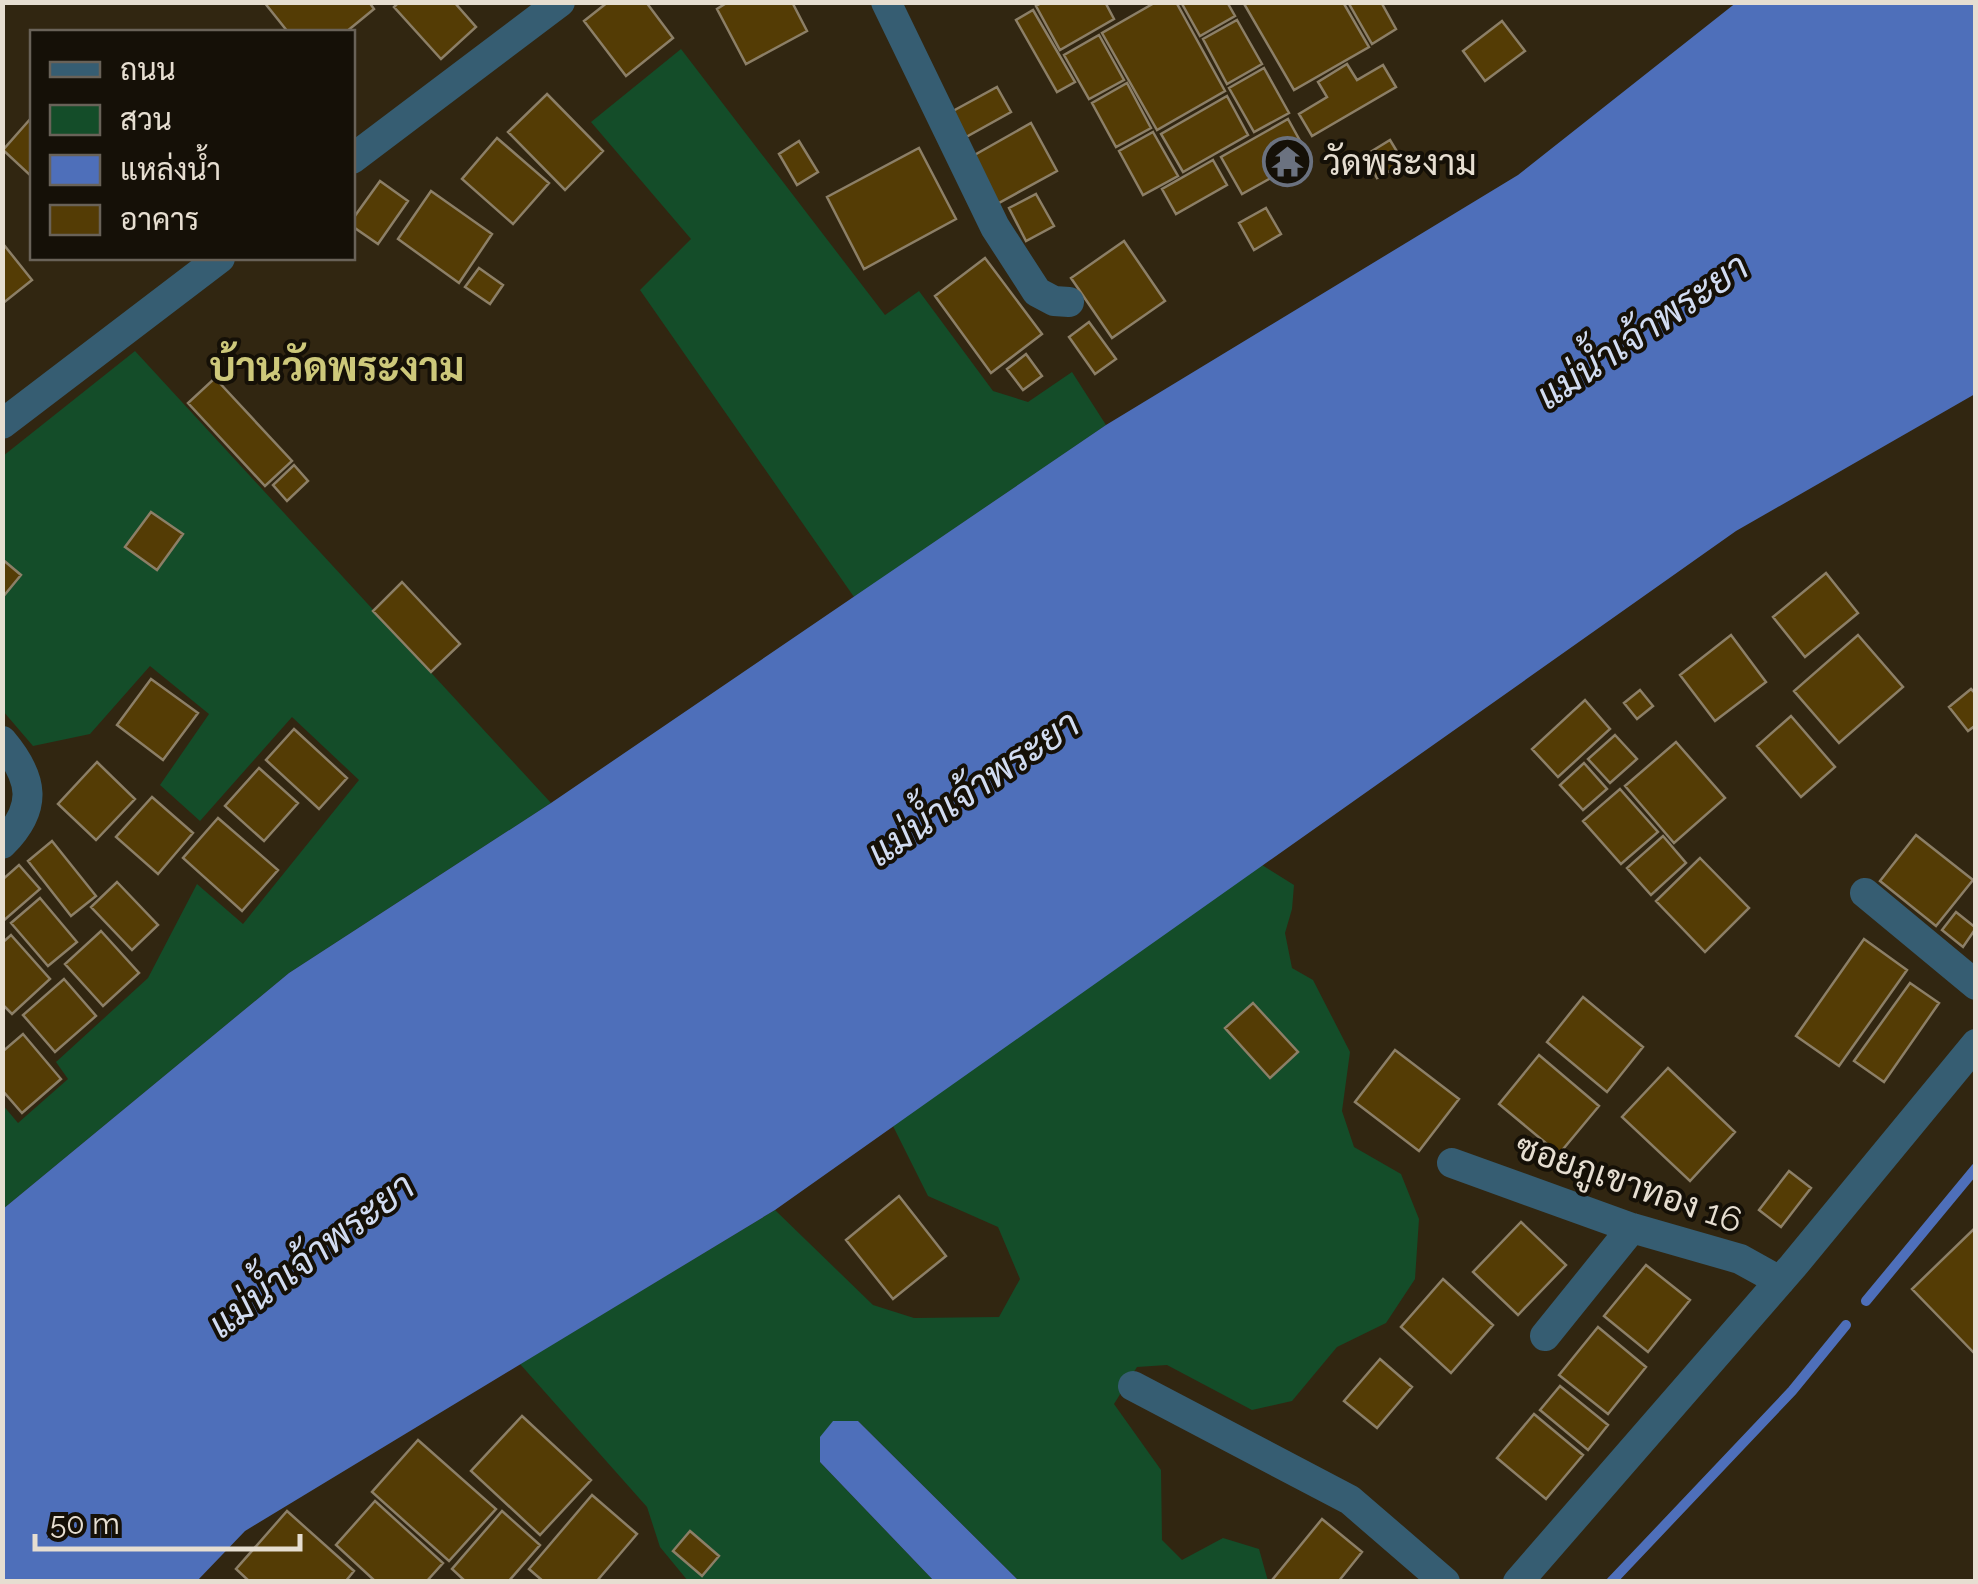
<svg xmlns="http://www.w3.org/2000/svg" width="1978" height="1584" font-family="Raleway,Sarabun,sans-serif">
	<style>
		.green { fill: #144d29 }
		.water { fill: #4e6fba }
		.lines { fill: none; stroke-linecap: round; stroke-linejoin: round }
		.stream { stroke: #4e6fba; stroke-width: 10 }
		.building { fill: #543c05; stroke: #8c7f67; stroke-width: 2.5 }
		.minor { stroke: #365d72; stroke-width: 30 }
		.labels { text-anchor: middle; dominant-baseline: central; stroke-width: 8; stroke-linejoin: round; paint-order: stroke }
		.poi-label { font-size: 35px; fill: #e6ded1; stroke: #151007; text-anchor: start }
		.street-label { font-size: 35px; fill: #e6ded1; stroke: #151007 }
		.water-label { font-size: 38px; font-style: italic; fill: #d2dcf1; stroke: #151007 }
		.quarter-label { font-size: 40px; font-weight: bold; fill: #cdc87a; stroke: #151007 }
	</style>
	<rect width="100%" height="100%" fill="#312611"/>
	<path class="green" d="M681 49 885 315 919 291 993 391 1028 402 1072 372 1106 425 854 597 640 290 691 239 591 122Z
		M135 351 551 803 289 973 3 1209 2 1104 18 1123 68 1079 56 1062 148 978 197 884 243 924 359 780 292 717 200 821 160 785 209 714 150 666 90 734 33 746 3 711V456Z
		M1262 865 1294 885 1292 909 1285 933 1292 968 1313 980 1350 1052 1342 1111 1354 1147 1401 1174 1419 1219 1415 1279 1386 1323 1337 1347 1292 1401 1252 1410 1167 1365 1137 1367 1114 1404 1161 1470 1162 1540 1182 1560 1223 1538 1259 1549 1268 1581H1019L858 1421H833L820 1462 934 1581H688L660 1547 647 1507 520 1364 775 1210 873 1305 914 1318 999 1317 1020 1279 998 1227 928 1196 893 1126Z"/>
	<path class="water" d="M1737 2 1975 3V394L1736 531 775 1210 245 1531 197 1581H3V1209L289 973 551 803 1106 425 1518 175Z
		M833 1421H858L1019 1581H934L820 1462V1437Z"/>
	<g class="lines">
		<path class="stream" d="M1866 1301 1976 1168
			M1611 1582 1792 1391 1846 1325"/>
	</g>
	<path class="building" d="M264 2H369L374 9 346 32H288Z
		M399 2H454L476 27 441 59 394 7Z
		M608 2H646L673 38 626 76 584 21Z
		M728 2H792L807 31 746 64 717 9Z
		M1043 2H1105L1114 19 1060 50 1036 6Z
		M1156 2H1176L1225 91 1157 130 1102 33Z
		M1181 2H1227L1235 16 1200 36Z
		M1243 2H1343L1369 47 1294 90Z
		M1348 2H1381L1396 29 1372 44Z
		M1033 10 1075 82 1057 92 1016 20Z
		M1237 20 1262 64 1227 84 1203 39Z
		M1502 21 1525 51 1485 81 1463 51Z
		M1099 35 1124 80 1089 99 1064 55Z
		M1347 64 1357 80 1383 65 1396 87 1312 136 1299 114 1327 97 1318 82Z
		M1264 68 1289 113 1254 132 1229 88Z
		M1127 83 1151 128 1116 147 1092 103Z
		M997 87 1011 112 966 137 953 111Z
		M547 94 603 151 565 190 508 132Z
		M1227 96 1248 135 1183 172 1161 134Z
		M32 117V177L3 150Z
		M1288 119 1309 157 1242 194 1221 157Z
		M1031 123 1057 171 997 204 971 157Z
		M1153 132 1178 176 1143 195 1119 151Z
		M497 138 549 183 513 224 462 179Z
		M1390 140 1404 163 1377 178 1364 156Z
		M799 141 818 172 797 185 779 154Z
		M919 148 956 219 864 269 827 197Z
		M1213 160 1227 185 1176 214 1162 189Z
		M380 181 408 201 378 244 352 226V220Z
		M431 191 492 234 459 283 398 239Z
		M1036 194 1054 226 1026 241 1009 208Z
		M1266 208 1281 234 1254 250 1239 223Z
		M1124 241 1165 301 1112 338 1071 278Z
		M4 245 32 280 2 304V246Z
		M985 258 1042 334 991 373 935 296Z
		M479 268 503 285 490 304 465 287Z
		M1089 322 1116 359 1095 374 1069 337Z
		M1026 354 1042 376 1023 390 1007 369Z
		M215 378 292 461 265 486 188 403Z
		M294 465 308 481 287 501 273 485Z
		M151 512 183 534 157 570 125 547Z
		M2 559 21 575 2 598Z
		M1826 573 1858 613 1805 657 1773 617Z
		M402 582 460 644 431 672 373 611Z
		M1731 635 1766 682 1715 721 1680 675Z
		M1858 635 1903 687 1839 743 1794 691Z
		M151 679 198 713 163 760 117 725Z
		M1971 689 1976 694V725L1968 731 1949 707Z
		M1640 690 1653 706 1637 719 1624 703Z
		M1585 700 1610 729 1558 777 1532 749Z
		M1791 716 1835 767 1801 797 1757 746Z
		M294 729 347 778 319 809 266 760Z
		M1615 735 1637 759 1610 783 1588 759Z
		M1676 742 1725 798 1674 843 1625 786Z
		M97 762 135 799 96 840 58 804Z
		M1584 763 1607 789 1583 810 1560 785Z
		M259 768 298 803 264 841 225 806Z
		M1620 789 1658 832 1621 864 1583 821Z
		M152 797 193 833 158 874 116 837Z
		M218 818 278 870 242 911 183 858Z
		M1916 835 1973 880 1936 926 1880 881Z
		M1663 836 1686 863 1651 895 1627 868Z
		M52 841 96 896 71 916 28 861Z
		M1700 858 1749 908 1705 952 1656 901Z
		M19 865 40 889 2 922V880Z
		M117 882 158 925 132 950 91 907Z
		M40 898 77 942 48 966 11 923Z
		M1956 912 1976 928 1963 947 1942 930Z
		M101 931 139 973 103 1006 65 964Z
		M11 935 50 979 12 1014 2 1004V943Z
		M1864 939 1907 970 1839 1066 1796 1036Z
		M64 979 96 1016 55 1052 23 1015Z
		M1910 983 1939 1003 1884 1082 1854 1061Z
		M1583 997 1643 1047 1607 1092 1547 1042Z
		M1253 1003 1298 1052 1270 1078 1225 1028Z
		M23 1034 61 1079 22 1113 2 1090V1052Z
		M1395 1050 1459 1099 1419 1151 1355 1102Z
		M1539 1055 1599 1106 1559 1154 1499 1104Z
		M1668 1068 1735 1132 1690 1181 1622 1117Z
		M1789 1171 1811 1188 1781 1227 1759 1210Z
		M899 1196 946 1256 893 1299 846 1240Z
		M1521 1222 1566 1265 1518 1315 1473 1272Z
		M1976 1227V1355L1912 1289Z
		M1646 1265 1690 1300 1648 1352 1604 1316Z
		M1443 1279 1493 1325 1451 1373 1401 1327Z
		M1598 1327 1646 1367 1608 1414 1559 1375Z
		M1380 1359 1412 1387 1377 1428 1344 1401Z
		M1560 1386 1608 1425 1588 1450 1540 1410Z
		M1534 1414 1583 1455 1546 1499 1497 1458Z
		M522 1416 591 1480 540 1535 471 1471Z
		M418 1440 496 1509 449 1561 372 1492Z
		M592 1495 637 1534 596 1582H544L529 1569Z
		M375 1501 443 1563 426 1582H376L336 1545Z
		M287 1511 354 1571 345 1582H250L236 1569Z
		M502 1511 540 1545 508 1582H466L452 1569Z
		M1322 1519 1362 1552 1338 1582H1276L1273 1579Z
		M690 1531 719 1556 702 1576 673 1551Z"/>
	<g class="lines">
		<path class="minor" d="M886 2 995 227 1037 292 1054 301 1069 302
			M352 159 560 2
			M2 424 220 258
			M2 741C34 779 38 808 2 844
			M1865 893 1976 985
			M1452 1163 1632 1228 1740 1259 1780 1281
			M1545 1336 1632 1228
			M1133 1386 1350 1500 1445 1582
			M1518 1582 1793 1266 1976 1044"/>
	</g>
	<defs>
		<symbol id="temple-ring" viewBox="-11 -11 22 22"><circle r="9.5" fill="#151007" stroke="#6b7280" stroke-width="1.5"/><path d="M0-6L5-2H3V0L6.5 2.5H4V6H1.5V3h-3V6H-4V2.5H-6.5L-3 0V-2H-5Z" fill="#6b7280"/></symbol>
	</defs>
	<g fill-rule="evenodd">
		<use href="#temple-ring" x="1260" y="134" width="55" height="55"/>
	</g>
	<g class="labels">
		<g class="poi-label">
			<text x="1323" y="162">วัดพระงาม</text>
		</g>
		<g class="street-label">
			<text transform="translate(1629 1183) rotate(19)">ซอยภูเขาทอง 16</text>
		</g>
		<g class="water-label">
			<text transform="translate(1642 331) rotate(-34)">แม่น้ำเจ้าพระยา</text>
			<text transform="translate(973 788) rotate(-34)">แม่น้ำเจ้าพระยา</text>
			<text transform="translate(311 1255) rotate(-37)">แม่น้ำเจ้าพระยา</text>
		</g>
		<g class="quarter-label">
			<text x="337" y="366">บ้านวัดพระงาม</text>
		</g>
	</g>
	<rect width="1978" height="1584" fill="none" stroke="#e6ded1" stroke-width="10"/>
	<rect x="30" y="30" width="325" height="230" fill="#151007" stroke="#696258" stroke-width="2.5"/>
	<rect x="50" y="62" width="50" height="15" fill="#365d72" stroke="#696258" stroke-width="2.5"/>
	<text x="120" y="80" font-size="30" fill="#e6ded1">ถนน</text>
	<rect x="50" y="105" width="50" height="30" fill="#144d29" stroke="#696258" stroke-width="2.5"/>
	<text x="120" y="130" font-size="30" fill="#e6ded1">สวน</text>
	<rect x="50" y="155" width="50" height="30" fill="#4e6fba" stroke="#696258" stroke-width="2.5"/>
	<text x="120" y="180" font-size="30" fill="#e6ded1">แหล่งน้ำ</text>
	<rect x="50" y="205" width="50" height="30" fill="#543c05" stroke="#696258" stroke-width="2.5"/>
	<text x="120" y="230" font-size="30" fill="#e6ded1">อาคาร</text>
	<path d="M35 1534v15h265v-15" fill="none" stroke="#e6ded1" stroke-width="5"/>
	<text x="50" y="1534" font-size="30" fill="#e6ded1" stroke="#151007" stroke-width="8" paint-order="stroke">50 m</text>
</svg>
